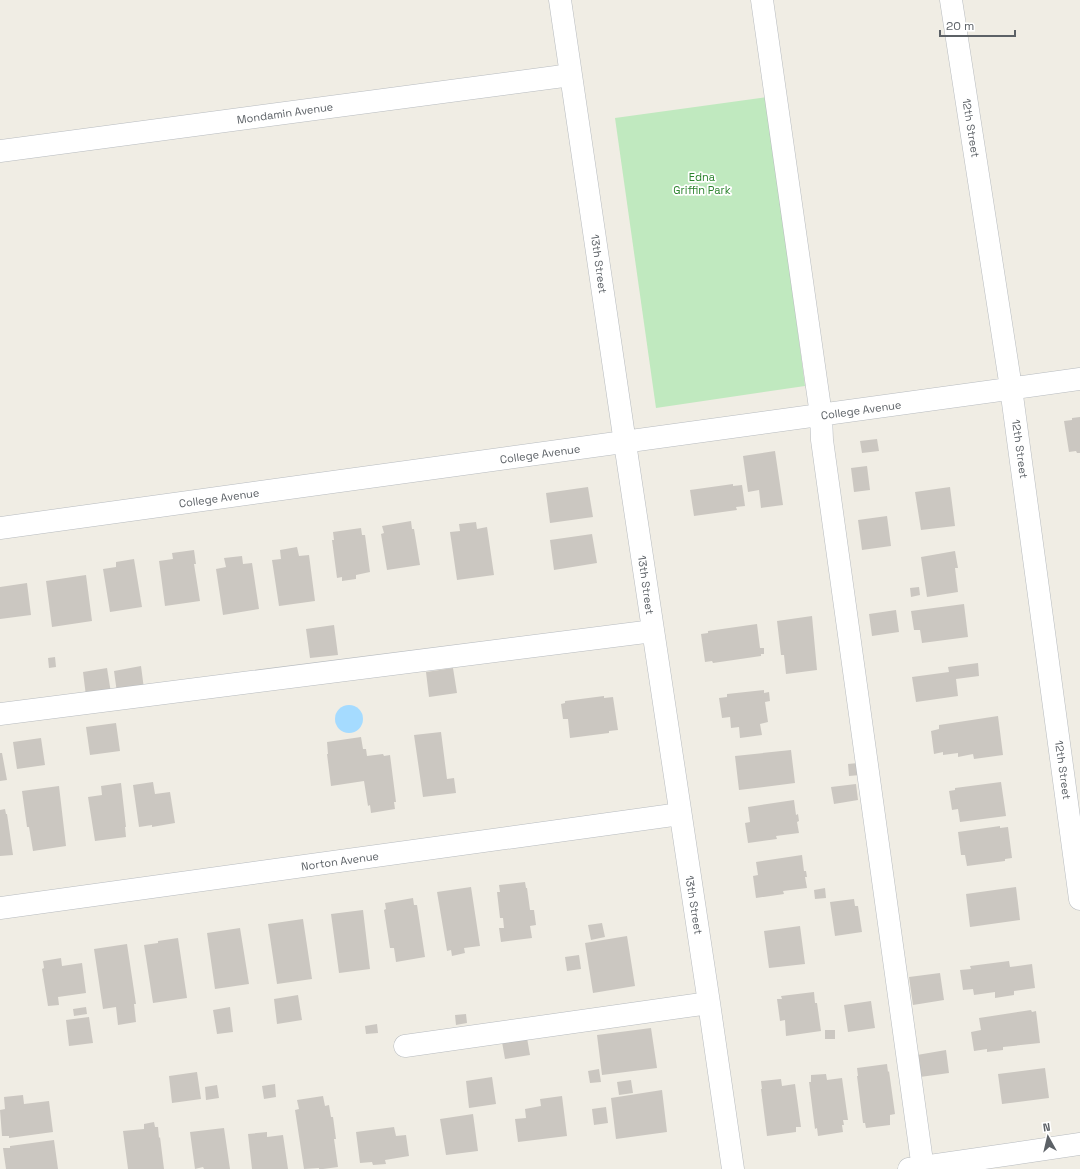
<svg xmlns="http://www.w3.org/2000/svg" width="1080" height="1169" font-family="'Space Grotesk',sans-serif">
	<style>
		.green { fill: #c0e9bf }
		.water { fill: #a5dbff }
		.building { fill: #cbc7c1 }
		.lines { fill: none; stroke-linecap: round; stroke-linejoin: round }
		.minor-casing { stroke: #b7bbbf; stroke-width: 23 }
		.minor { stroke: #fff; stroke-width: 22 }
		.labels { text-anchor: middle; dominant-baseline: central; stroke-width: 3.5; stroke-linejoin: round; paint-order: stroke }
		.street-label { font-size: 11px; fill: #5c6166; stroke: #fff }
		.park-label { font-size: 11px; fill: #2d842f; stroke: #fff }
	</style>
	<rect width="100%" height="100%" fill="#f0ede4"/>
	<path class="green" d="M767 97 805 386 656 408 615 118Z"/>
	<path class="water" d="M335 719a14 14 0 1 1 28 0a14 14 0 1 1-28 0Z"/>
	<path class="building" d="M1080 417V453H1077L1076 451 1069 452 1064 421 1072 420V418Z
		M877 439 879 451 862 453 860 441Z
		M775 451 783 505 761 508 759 490 748 492 743 456Z
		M867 466 870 490 854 492 851 468Z
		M733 484V486L742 485 745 506 736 507 737 510 694 516 690 490Z
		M588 487 593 517 550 523 546 493Z
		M950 487 955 526 921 530 915 492Z
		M887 516 891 546 862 550 858 520Z
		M411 521 412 529H414L420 565 387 570 381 534 384 533 382 526Z
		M476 522 477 529 487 527 494 575 457 580 450 532 460 531 459 524Z
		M361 528 362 535H365L370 572 356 575V579L342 581V577L337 578 332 540H334L333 532Z
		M592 534 597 563 554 570 550 540Z
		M297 547 299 556 309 555 315 601 279 606 272 560 281 559 280 550Z
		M194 550 196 564H194L200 601 165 606 159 561 173 559 172 553Z
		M955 551 958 568H955L958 592 927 597 921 557Z
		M242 556 243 564 252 563 259 609 223 615 216 569 226 567 224 558Z
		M134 559 142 607 110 612 103 569 116 567V562Z
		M86 575 92 621 52 627 46 581Z
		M27 583 31 615 0 619V587Z
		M919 587 920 595 911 597 910 588Z
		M964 604 968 637 922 643 920 630H914L911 611Z
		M896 610 899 632 872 636 869 614Z
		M812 616 817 670 786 674 784 655H781L777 621Z
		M757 624 760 648H764V654H761V656L713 663 712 661 705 662 701 634 708 633V631Z
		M334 625 338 655 310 658 306 629Z
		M55 657 56 667 49 668 48 658Z
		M978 663 979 676 956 679 958 696 916 702 912 677 949 672 948 667Z
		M141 666 144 689 117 693 114 671Z
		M107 668 111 693 86 696 83 672Z
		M453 668 457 693 429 697 426 672Z
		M764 690V693L769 692 770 701 765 702 768 722 760 724 762 735 740 738 739 727 731 728 730 717 722 718 719 698 727 697V694Z
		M604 696V698L613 697 618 730 609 731V733L570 738 568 719H563L561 704 565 703V701Z
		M998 716 1003 755 974 759 973 754 958 757V753L943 755V752L934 754 931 731 939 729V725Z
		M116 723 120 751 90 755 86 727Z
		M441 732 447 779 454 778 456 793 423 797 414 735Z
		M361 737 363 749H366L367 756 383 754 384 756 390 755 396 802H394L395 809 371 813 370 805 368 806 364 781 331 786 327 754H328L327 742Z
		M41 738 45 765 17 769 13 742Z
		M791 750 795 783 739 790 735 756Z
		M0 753H2L7 780 0 781Z
		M858 763 860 775 849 776 848 764Z
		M153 782 155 794 170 792 175 823 152 827V825L139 827 133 785Z
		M1001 782 1006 816 960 822 958 809 952 810 949 791 955 790V788Z
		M121 783 126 827H125L126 837 95 841 88 797 102 795 101 786Z
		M856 784 858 800 834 804 831 787Z
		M59 786 66 846 33 851 29 827H27L22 791Z
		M794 800 796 815 798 814 799 821 797 822 799 833 776 836 777 839 748 843 745 823 750 822 748 807Z
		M5 809 6 814H7L13 855 0 856V810Z
		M1000 826V828L1008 827 1012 858 1005 859V861L967 866 965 855H961L958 832Z
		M802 855 804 871H806L807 877H805L807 888 783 891 784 894 756 898 753 876 758 875 756 862Z
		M525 882 526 888H527L530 910H534L536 925 530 926 532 938 501 942 499 928H504L503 918H500L497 892H500L499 885Z
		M471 887 480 946 464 948 465 953 452 956 451 950 447 951 437 892Z
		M1016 887 1020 920 970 927 966 894Z
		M825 888 826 898 815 899 814 890Z
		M413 898 414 905H417L425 957 396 962 394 948H390L384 910 386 909 385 903Z
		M854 899 855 906H858L862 932 835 936 830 902Z
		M363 910 370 969 339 973 331 914Z
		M303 919 312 979 277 984 268 924Z
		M602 923 605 937 591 940 588 925Z
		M800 926 805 964 769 968 764 931Z
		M240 928 249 984 215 989 207 933Z
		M627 936 635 986 593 993 585 943Z
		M178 938 187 998 153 1003 144 945 158 943V941Z
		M127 944 136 1004H134L136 1022 118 1025 116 1007 103 1009 94 949Z
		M579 955 581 969 567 971 565 957Z
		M61 958 62 966 82 963 86 993 58 997 59 1005 48 1006 42 969 44 968 43 961Z
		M1009 961 1010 967 1032 964 1035 988 1014 991V995L995 998V992L974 995 973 989 963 990 960 970 971 969 970 966Z
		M940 973 944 1000 913 1005 909 977Z
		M814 992 815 1003H817L821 1031 786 1036 785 1020 780 1021 777 999H782L781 996Z
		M298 995 302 1020 277 1024 274 999Z
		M871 1001 875 1028 848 1032 844 1005Z
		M86 1007 87 1014 74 1016 73 1009Z
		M230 1007 233 1032 217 1034 213 1010Z
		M1031 1010 1032 1012 1036 1011 1040 1043 1003 1047V1050L987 1052V1049L974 1051 971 1032 981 1030 979 1018Z
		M466 1014 467 1023 456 1025 455 1015Z
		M89 1017 93 1043 69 1046 66 1020Z
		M377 1024 378 1033 366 1034 365 1026Z
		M651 1028 657 1068 602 1075 597 1035Z
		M825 1030H835V1039H825Z
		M527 1038 530 1055 505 1059 502 1042Z
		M946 1050 949 1073 920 1077 917 1055Z
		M887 1064 888 1072 889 1071 895 1114 890 1115V1125L866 1128 865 1123H863L857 1076H858L857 1068Z
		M1045 1068 1049 1098 1002 1104 998 1074Z
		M599 1069 601 1082 590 1083 588 1071Z
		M197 1072 201 1099 172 1103 169 1076Z
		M826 1074 827 1080 842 1078 848 1120H843L844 1125H842L843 1132 818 1136 817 1128 815 1129 809 1082H811V1075Z
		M492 1077 496 1104 469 1108 466 1081Z
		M781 1079 782 1086 795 1084 801 1127H796V1132L767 1136 761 1089H762L761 1081Z
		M631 1080 633 1093 619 1095 617 1082Z
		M275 1084 276 1097 264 1099 262 1086Z
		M217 1085 219 1098 206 1100 205 1087Z
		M662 1090 667 1132 616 1139 611 1098Z
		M23 1095 24 1104 49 1101 53 1132 9 1138V1136H2L0 1110 5 1109 4 1097Z
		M323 1096 325 1106 329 1105 331 1117H333L336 1139H334L338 1167 323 1169H319V1168L304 1169 295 1110 299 1109 297 1100Z
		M562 1096 567 1136 518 1142 515 1119 526 1118 525 1109 541 1106 540 1099Z
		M606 1107 608 1123 594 1125 592 1109Z
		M473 1114 478 1151 446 1155 440 1119Z
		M154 1122 155 1127H158L159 1138 160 1137 164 1169H128L123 1131 144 1129V1124Z
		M394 1127 396 1136 406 1135 409 1156 385 1160 386 1164 373 1165 372 1162 360 1163 356 1132Z
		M224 1128 230 1169H204L203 1167 195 1169 190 1132Z
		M267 1132V1137L283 1135 288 1169H252L248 1134Z
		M54 1140 58 1169H6L3 1148H10V1146Z"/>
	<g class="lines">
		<defs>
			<path id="minor" d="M560 0 625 443 709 1003 733 1169
				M762 0 821 415 822 440C855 683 890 926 923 1169
				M951 0 1011 388 1080 899
				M0 151 571 75
				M0 528 1080 379
				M0 714 653 631
				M0 908 680 814
				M405 1046 709 1003
				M909 1169 1080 1144"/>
		</defs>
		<use href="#minor" class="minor-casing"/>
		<use href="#minor" class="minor"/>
	</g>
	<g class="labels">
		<g class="street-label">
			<text transform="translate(285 113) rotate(-8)">Mondamin Avenue</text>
			<text transform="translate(971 128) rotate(81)">12th Street</text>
			<text transform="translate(599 264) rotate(82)">13th Street</text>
			<text transform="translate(861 410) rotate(-8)">College Avenue</text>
			<text transform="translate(1020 449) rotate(82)">12th Street</text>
			<text transform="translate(540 454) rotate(-8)">College Avenue</text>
			<text transform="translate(219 498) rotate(-8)">College Avenue</text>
			<text transform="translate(646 585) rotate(82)">13th Street</text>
			<text transform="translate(1063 770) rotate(82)">12th Street</text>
			<text transform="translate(340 861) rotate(-8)">Norton Avenue</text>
			<text transform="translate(694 905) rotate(81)">13th Street</text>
		</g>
		<g class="park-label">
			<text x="702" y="177">Edna<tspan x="702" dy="13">Griffin Park</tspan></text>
		</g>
	</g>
	<g transform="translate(1048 1137) rotate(352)" stroke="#ffffff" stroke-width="3" paint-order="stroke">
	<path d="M0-3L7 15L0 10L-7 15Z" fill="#5c6166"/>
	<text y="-6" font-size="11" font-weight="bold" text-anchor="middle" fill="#5c6166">N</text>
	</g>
	<path d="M940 30v6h75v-6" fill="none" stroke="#5c6166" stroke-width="2"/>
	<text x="946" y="30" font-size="12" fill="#5c6166" stroke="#ffffff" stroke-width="3" paint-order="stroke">20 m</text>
</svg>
